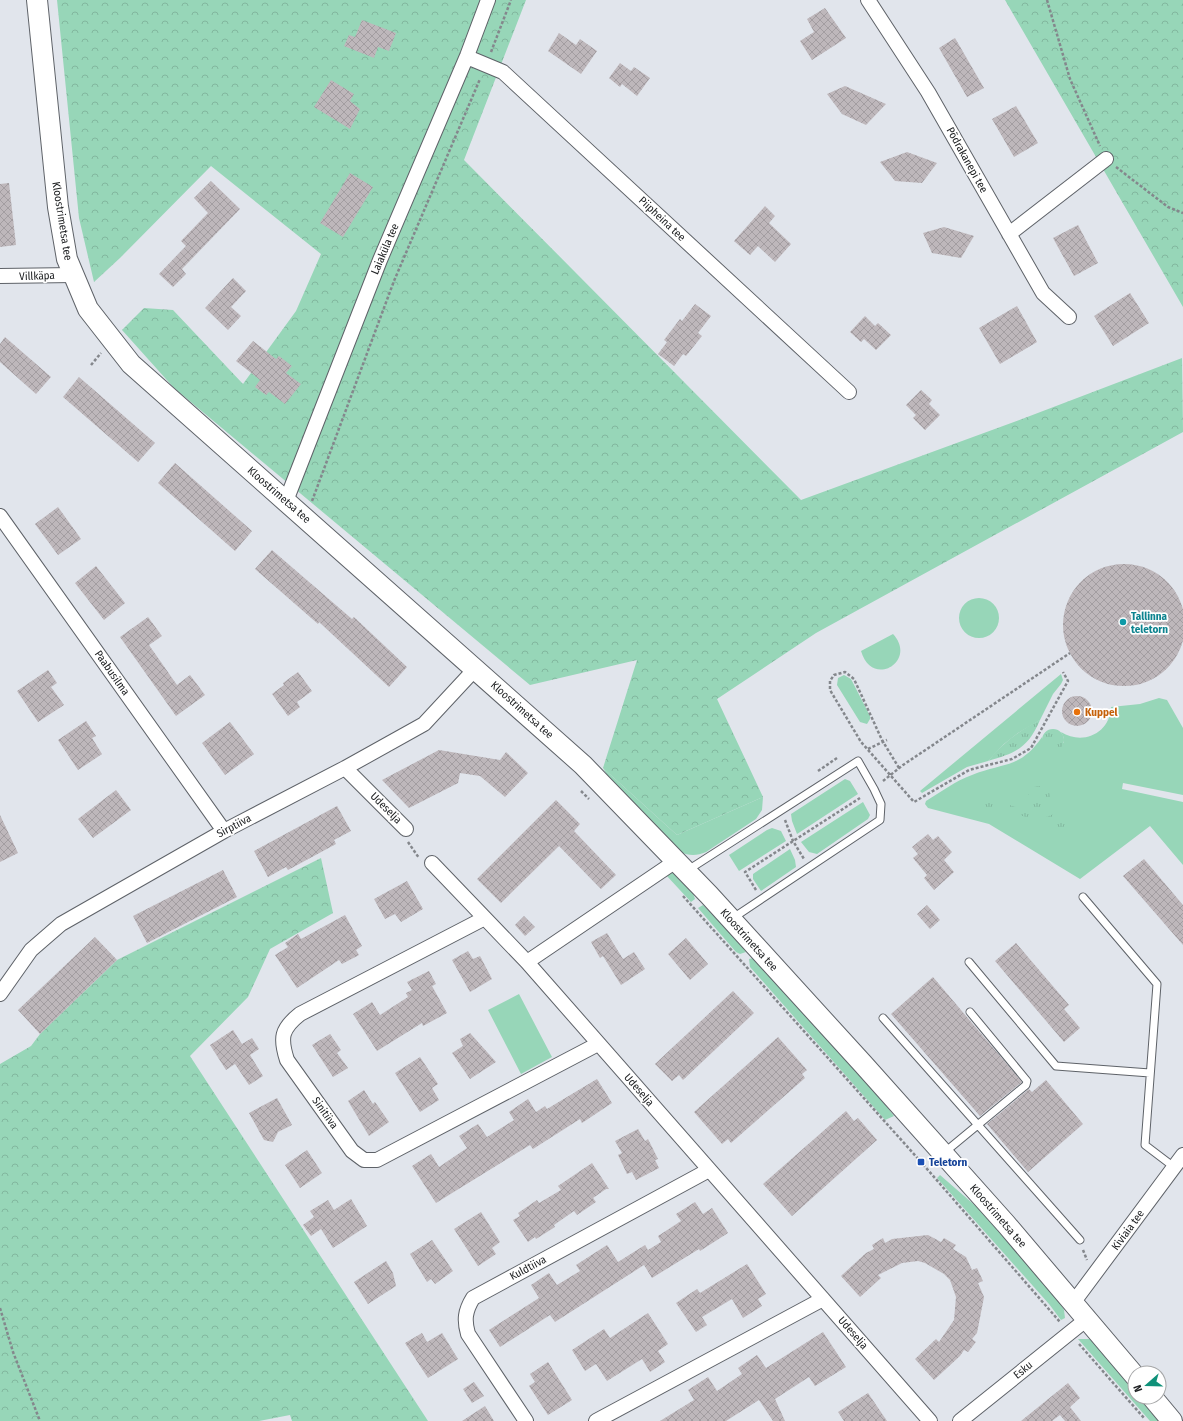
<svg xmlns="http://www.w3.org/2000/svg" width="1183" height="1421" font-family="'Fira Sans Condensed',sans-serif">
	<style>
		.grass { fill: #97d6b8 }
		.forest { fill: url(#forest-crowns) }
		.park { fill: url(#park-tufts) }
		.building { fill: url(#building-cross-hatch) }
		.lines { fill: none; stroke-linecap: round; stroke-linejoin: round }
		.service-casing { stroke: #5e6268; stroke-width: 9 }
		.minor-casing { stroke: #5e6268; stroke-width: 16 }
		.secondary-casing { stroke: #5e6268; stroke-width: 22 }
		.path { stroke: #84878c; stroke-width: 2.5; stroke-dasharray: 3 2; stroke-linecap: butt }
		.service { stroke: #fff; stroke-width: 7 }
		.minor { stroke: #fff; stroke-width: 14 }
		.secondary { stroke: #fff; stroke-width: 20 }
		.culture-dot { fill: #0f9aa8; stroke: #fff; stroke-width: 1.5 }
		.food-dot { fill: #e8710a; stroke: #fff; stroke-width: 1.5 }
		.transit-dot { fill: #1a4fb4; stroke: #fff; stroke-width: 1.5 }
		.labels { text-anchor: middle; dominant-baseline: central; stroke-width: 3.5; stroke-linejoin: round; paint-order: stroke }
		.street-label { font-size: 11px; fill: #212325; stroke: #fff }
		.culture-label { font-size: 11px; font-weight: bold; fill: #0d838f; stroke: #fff; text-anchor: start }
		.food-label { font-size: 11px; font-weight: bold; fill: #c56008; stroke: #fff; text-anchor: start }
		.transit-label { font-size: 11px; font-weight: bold; fill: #164399; stroke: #fff; text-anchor: start }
	</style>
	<defs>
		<pattern id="forest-crowns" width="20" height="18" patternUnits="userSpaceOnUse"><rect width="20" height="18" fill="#97d6b8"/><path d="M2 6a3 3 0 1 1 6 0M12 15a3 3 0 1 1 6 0" fill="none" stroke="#82b79e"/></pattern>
		<pattern id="park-tufts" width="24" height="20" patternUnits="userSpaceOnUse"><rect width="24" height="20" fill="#97d6b8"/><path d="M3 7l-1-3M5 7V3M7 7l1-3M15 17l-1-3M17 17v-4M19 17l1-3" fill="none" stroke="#82b79e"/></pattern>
		<pattern id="building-cross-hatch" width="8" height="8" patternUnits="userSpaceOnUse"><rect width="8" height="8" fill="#beb7bb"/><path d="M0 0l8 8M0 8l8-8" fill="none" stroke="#a39da1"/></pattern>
	</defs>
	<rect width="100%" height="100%" fill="#e1e5ec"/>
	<path class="grass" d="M959 618a20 20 0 1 1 40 0a20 20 0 1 1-40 0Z
		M893 634C918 661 872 689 861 651Z
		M1061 674 1063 680 1061 684 1053 694 1040 720 1018 733 1004 744 988 761 967 767 922 793 920 791Z
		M844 675 851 679 870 716V719L867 724 860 722 837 685 838 678Z
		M1159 698 1167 700 1183 728V795L1123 783 1122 789 1183 802V865L1150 826 1080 879 989 824 928 808 925 804 926 801C941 792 955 781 972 775 1004 762 1020 769 1042 737V740L1064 743V738L1061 732C1083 746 1110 733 1111 707L1140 704Z
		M603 768 677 835 763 797 762 810 756 819 706 852C697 856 689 856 680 852L607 775Z
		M845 779 850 781 858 794 797 834 792 821 791 814Z
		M863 802 870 815 868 819 817 854 809 852 801 842Z
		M772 828 781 831 786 841 739 871 729 855 767 830Z
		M790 849 795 860 796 867 761 891 753 879V874Z
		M672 872 676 874 693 893 695 899 691 902 666 875Z
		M703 905 729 931 746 952 740 954 736 952 698 908Z
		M753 958 884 1103 894 1116 885 1120 750 967 749 959Z
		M519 994 552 1057 521 1074 488 1010Z
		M940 1175 986 1215 1059 1301 1064 1310 1065 1318 1061 1320 1049 1304 937 1178Z
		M1078 1339H1093L1135 1390V1397H1141L1160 1421H1150Z"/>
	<path class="forest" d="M57 0H526L464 160 801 500 1022 419 1182 358 1183 432 816 633 717 699 763 797 677 835 603 768 637 660 530 685 174 388 122 330 144 308 173 310 243 384 296 311 321 254 211 166 120 258 94 282 79 218Z
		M1005 0H1183V307Z
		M321 858 333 913 270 949 248 997 190 1056 428 1421H292L290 1415 259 1421H0V1064L31 1046 40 1034 117 960Z"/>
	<path class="park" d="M1040 720C1028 748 1016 753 988 761 1003 743 1020 730 1040 720Z
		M1042 740a11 11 0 1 1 22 0a11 11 0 1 1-22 0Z
		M1028 797a11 11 0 1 1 22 0a11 11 0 1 1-22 0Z
		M991 794 997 801 1047 817C1055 813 1062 810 1068 819L1069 830 1063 835 1055 834 1046 824 996 807 988 809 985 807 982 801 983 797Z"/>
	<path class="building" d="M825 8 846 38 812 60 800 41 814 32 807 19Z
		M362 20 396 33 389 51 378 47 374 58 344 46 349 35 355 37Z
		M559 33 576 45 580 39 597 51 581 74 548 51Z
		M955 38 984 88 967 97 939 48Z
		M620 63 631 71 634 67 650 78 637 96 622 84 620 87 609 78Z
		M331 80 354 94 350 101 360 109 350 129 314 107Z
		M845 86 886 104 866 125 842 114 827 94Z
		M1016 106 1038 143 1014 157 992 119Z
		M907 152 937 163 922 183 895 181 880 162Z
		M350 173 373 187 343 237 320 223Z
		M211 181 240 209 182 269 186 274 173 287 159 274 186 246 181 241 208 213 194 198Z
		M9 183 16 245 0 247V184Z
		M765 206 775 216 769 223 791 244 775 262 758 246 750 255 734 241Z
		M1078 225 1098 263 1074 276 1053 238Z
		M944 227 974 236 961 258 932 253 923 233Z
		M233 278 246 291 231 307 241 316 228 330 205 308Z
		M1130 293 1149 323 1113 346 1094 316Z
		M695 304 711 316 698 333 702 336 686 356 683 354 674 366 658 354 667 342 664 340 680 319 682 321Z
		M1017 306 1037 342 1000 364 979 328Z
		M865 316 875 326 878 323 891 335 876 350 864 339 861 342 850 332Z
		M5 337 51 377 36 394 0 362V344Z
		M253 341 276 359 279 356 292 366 286 373 301 384 285 404 269 392 266 395 255 387 260 380 236 361Z
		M79 377 155 443 138 462 63 397Z
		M921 390 932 400 929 404 940 415 925 430 913 418 916 415 906 405Z
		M175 463 252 531 235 551 158 483Z
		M58 507 81 539 58 555 35 524Z
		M272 550 352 619 354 617 407 667 389 687 319 622 318 624 255 569Z
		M1063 625a61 61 0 1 1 122 0a61 61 0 1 1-122 0Z
		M96 566 125 603 104 620 75 583Z
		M148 617 162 636 149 645 177 685 190 675 205 695 176 716 120 637Z
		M48 670 57 683 51 687 64 705 38 722 17 691Z
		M298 672 312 691 297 702 300 707 288 716 272 694 284 685 283 683Z
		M1062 711a15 15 0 1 1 30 0a15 15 0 1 1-30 0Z
		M86 721 96 736 92 738 102 754 78 770 58 740Z
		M230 722 254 754 225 775 202 743Z
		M439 750 500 760 506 752 528 773 505 797 480 776 460 773 458 783 409 808 382 780Z
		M116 790 131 810 93 838 78 819Z
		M556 800 580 824 574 831 616 875 601 889 559 846 501 903 477 879Z
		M337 806 351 831 334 840 336 844 288 870 286 867 268 877 254 851Z
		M0 815 18 853 0 862Z
		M928 834 933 840 938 836 952 852 944 860 954 872 934 890 924 878 927 875 913 858 918 854 912 847Z
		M1144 859 1183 905V945L1123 876Z
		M223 870 237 897 147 943 133 916Z
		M407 881 423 909 401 922 395 914 385 919 374 899Z
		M927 905 940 920 930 929 917 914Z
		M345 915 362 946 356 950 359 955 342 964 339 960 297 988 275 955 288 947 285 943 298 934 301 939Z
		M524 916 535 927 525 936 515 925Z
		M607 933 623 959 634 952 645 969 621 985 603 956 600 958 591 942Z
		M95 937 117 960 40 1034 18 1010Z
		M686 938 708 964 690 980 668 954Z
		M1016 943 1069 1005 1064 1009 1080 1028 1064 1042 995 961Z
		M468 951 473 959 480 956 492 979 470 992 452 960Z
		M429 971 436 984 432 986 447 1013 423 1026 422 1023 377 1051 353 1014 372 1002 380 1015 408 997 406 993 412 990 407 982Z
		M933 977 1022 1082 980 1116 891 1014Z
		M733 991 754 1013 683 1080 679 1075 672 1081 655 1064Z
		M233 1030 242 1044 252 1038 259 1049 250 1055 263 1076 249 1085 235 1064 226 1070 210 1045Z
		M470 1033 496 1062 470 1079 452 1053 463 1046 460 1039Z
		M330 1034 341 1050 337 1053 348 1068 333 1077 312 1045Z
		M778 1037 807 1070 802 1074 805 1078 731 1143 728 1139 722 1144 694 1112Z
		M420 1057 438 1084 432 1088 439 1100 420 1112 395 1073Z
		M597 1079 612 1103 582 1123 580 1119 533 1149 530 1145 436 1203 412 1166 431 1154 439 1167 467 1148 459 1136 478 1124 487 1137 514 1120 509 1112 528 1099 536 1112 545 1106 547 1109Z
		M1046 1080 1083 1124 1028 1172 987 1124 1029 1089 1032 1092Z
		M364 1090 373 1104 375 1102 389 1122 369 1136 348 1101Z
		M277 1098 292 1125 278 1132 273 1142 264 1140 249 1113Z
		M846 1111 854 1121 858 1118 877 1140 792 1216 763 1184Z
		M638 1129 645 1141 648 1139 658 1159 655 1160 659 1168 636 1180 632 1172 627 1174 618 1155 622 1153 615 1141Z
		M307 1150 322 1173 300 1188 285 1165Z
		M592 1163 609 1189H606L593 1198 596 1202 577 1215 574 1211 554 1225 555 1227 536 1239 535 1237 528 1242 513 1220 520 1216 518 1213 537 1200 539 1203 561 1190 558 1186Z
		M351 1199 367 1226 333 1248 321 1229 311 1236 303 1225 314 1217 310 1211 328 1200 334 1210Z
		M695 1202 703 1214 712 1208 728 1233 700 1251 699 1249 652 1278 644 1265 555 1322 550 1315 500 1347 489 1330 539 1298 531 1285 549 1273 557 1285 580 1271 576 1265 607 1245 618 1262 645 1245 648 1250 661 1242 658 1236 681 1221 676 1214Z
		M481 1212 500 1242 492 1248 496 1254 478 1266 454 1229Z
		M928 1235 941 1242 944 1238 956 1245 953 1249 966 1257 972 1270 977 1268 983 1281 978 1283 984 1297 977 1333 972 1339 976 1342 968 1352 964 1350 960 1356 934 1380 915 1359 936 1339 939 1342 954 1320 956 1297 950 1280 944 1274 925 1263 918 1261 902 1263 878 1275 881 1278 860 1297 841 1276 866 1253 874 1249 872 1245 883 1238 885 1243 892 1239Z
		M432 1240 453 1271 435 1284 431 1279 427 1282 410 1254Z
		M386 1261 393 1273 396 1286 368 1304 354 1282Z
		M747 1264 766 1294 758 1299 762 1306 743 1318 732 1299 702 1317 707 1325 696 1332 676 1303 697 1289 700 1293Z
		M648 1313 668 1344 658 1351 665 1362 650 1372 642 1359 607 1381 596 1364 585 1371 572 1350 604 1329 610 1338Z
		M823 1332 846 1367 815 1386 809 1377 775 1399 785 1421H773L759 1400 726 1421H660L694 1400 688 1390 708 1377 717 1391 742 1374 738 1368 757 1355 766 1368Z
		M422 1333 427 1342 442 1333 458 1359 428 1378 405 1343Z
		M548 1362 572 1400 548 1415 529 1386 535 1382 530 1374Z
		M474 1382 484 1396 472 1403 463 1389Z
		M1068 1383 1080 1398 1070 1407 1081 1421H1065L1060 1415 1052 1421H1021Z
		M868 1393 887 1421H844L838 1412Z
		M485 1406 494 1421H462Z"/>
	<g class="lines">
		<defs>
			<path id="service" d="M688 870 858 761 874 789 881 804 880 820 733 918
				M1083 897 1157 984 1145 1145 1174 1167
				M969 962 1056 1066 1150 1073
				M883 1018 1080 1240
				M945 1152 1026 1085 1027 1081 970 1012"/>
			<path id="minor" d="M868 0 928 92 1043 293 1069 317
				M467 57 503 72 849 392
				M1009 234 1106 159
				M0 276 74 275
				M286 501 380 260 467 56 488 0
				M0 516 224 831
				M345 768 406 829
				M432 863 527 962 930 1421
				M483 919 300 1014C281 1029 280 1038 287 1060L352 1151 364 1160H377L598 1044
				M527 962 676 861
				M0 994 31 950 61 924 224 831 345 768 424 724 476 668
				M1073 1303 1183 1155
				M526 1421 468 1334C464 1320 465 1311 473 1298L709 1170
				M596 1421 823 1299
				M960 1421 1087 1319"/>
			<path id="secondary" d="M37 0 58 207 67 259 88 309 131 364 583 765 709 895 863 1064 1006 1224 1135 1376
				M1152 1397 1172 1421"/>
		</defs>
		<use href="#service" class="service-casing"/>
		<use href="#minor" class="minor-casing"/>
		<use href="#secondary" class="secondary-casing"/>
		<path class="path" d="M1047 0 1070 79 1100 146
			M491 52 511 0
			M1116 167 1168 207 1183 213
			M91 365 101 353
			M312 501 394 281 480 79
			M868 749 887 740
			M899 768 882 740 854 679 845 672 834 675 830 681V690L861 742 914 802 969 770 1012 759 1031 748 1068 681 1063 672
			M818 771 837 758
			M883 781 903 765 1070 653
			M581 791 589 799
			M785 820 793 841 804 859
			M408 842 419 858
			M756 890 745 872 860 798
			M683 896 921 1162 1060 1322
			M1083 1250 1087 1260
			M0 1308 13 1352 40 1421
			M1079 1344 1144 1418"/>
		<use href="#service" class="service"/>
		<use href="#minor" class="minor"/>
		<use href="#secondary" class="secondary"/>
	</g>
	<circle class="culture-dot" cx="1123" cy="622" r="4"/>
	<circle class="food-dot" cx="1077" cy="712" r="4"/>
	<rect class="transit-dot" x="917" y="1158" width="8" height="8" rx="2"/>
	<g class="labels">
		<g class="street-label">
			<text transform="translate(967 160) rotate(61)">Põdrakanepi tee</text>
			<text transform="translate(662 219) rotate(43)">Piipheina tee</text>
			<text transform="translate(62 221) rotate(81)">Kloostrimetsa tee</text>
			<text transform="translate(385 249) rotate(-67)">Laiaküla tee</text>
			<text transform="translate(37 276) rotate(-2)">Villkäpa</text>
			<text transform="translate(279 495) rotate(41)">Kloostrimetsa tee</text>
			<text transform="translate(112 673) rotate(55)">Paabusilma</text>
			<text transform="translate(522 710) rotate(42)">Kloostrimetsa tee</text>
			<text transform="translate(386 808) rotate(45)">Udeselja</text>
			<text transform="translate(234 826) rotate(-28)">Sirptiiva</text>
			<text transform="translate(749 940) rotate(48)">Kloostrimetsa tee</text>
			<text transform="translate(639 1090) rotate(49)">Udeselja</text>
			<text transform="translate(325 1113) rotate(55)">Sinitiiva</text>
			<text transform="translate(998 1216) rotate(49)">Kloostrimetsa tee</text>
			<text transform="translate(1128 1230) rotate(-54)">Kiviaia tee</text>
			<text transform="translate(528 1268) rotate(-28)">Kuldtiiva</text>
			<text transform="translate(853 1333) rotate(49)">Udeselja</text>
			<text transform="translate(1023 1370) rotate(-39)">Esku</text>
		</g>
		<g class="culture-label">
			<text x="1131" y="616">Tallinna<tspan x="1131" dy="13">teletorn</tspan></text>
		</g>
		<g class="food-label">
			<text x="1085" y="712">Kuppel</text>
		</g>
		<g class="transit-label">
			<text x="929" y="1162">Teletorn</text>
		</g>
	</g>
	<g transform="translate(1147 1385) rotate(250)"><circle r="19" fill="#ffffff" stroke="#a6a7a8"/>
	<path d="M0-3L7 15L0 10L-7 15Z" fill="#0f9179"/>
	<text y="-6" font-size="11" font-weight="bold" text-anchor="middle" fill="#212325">N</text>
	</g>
</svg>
